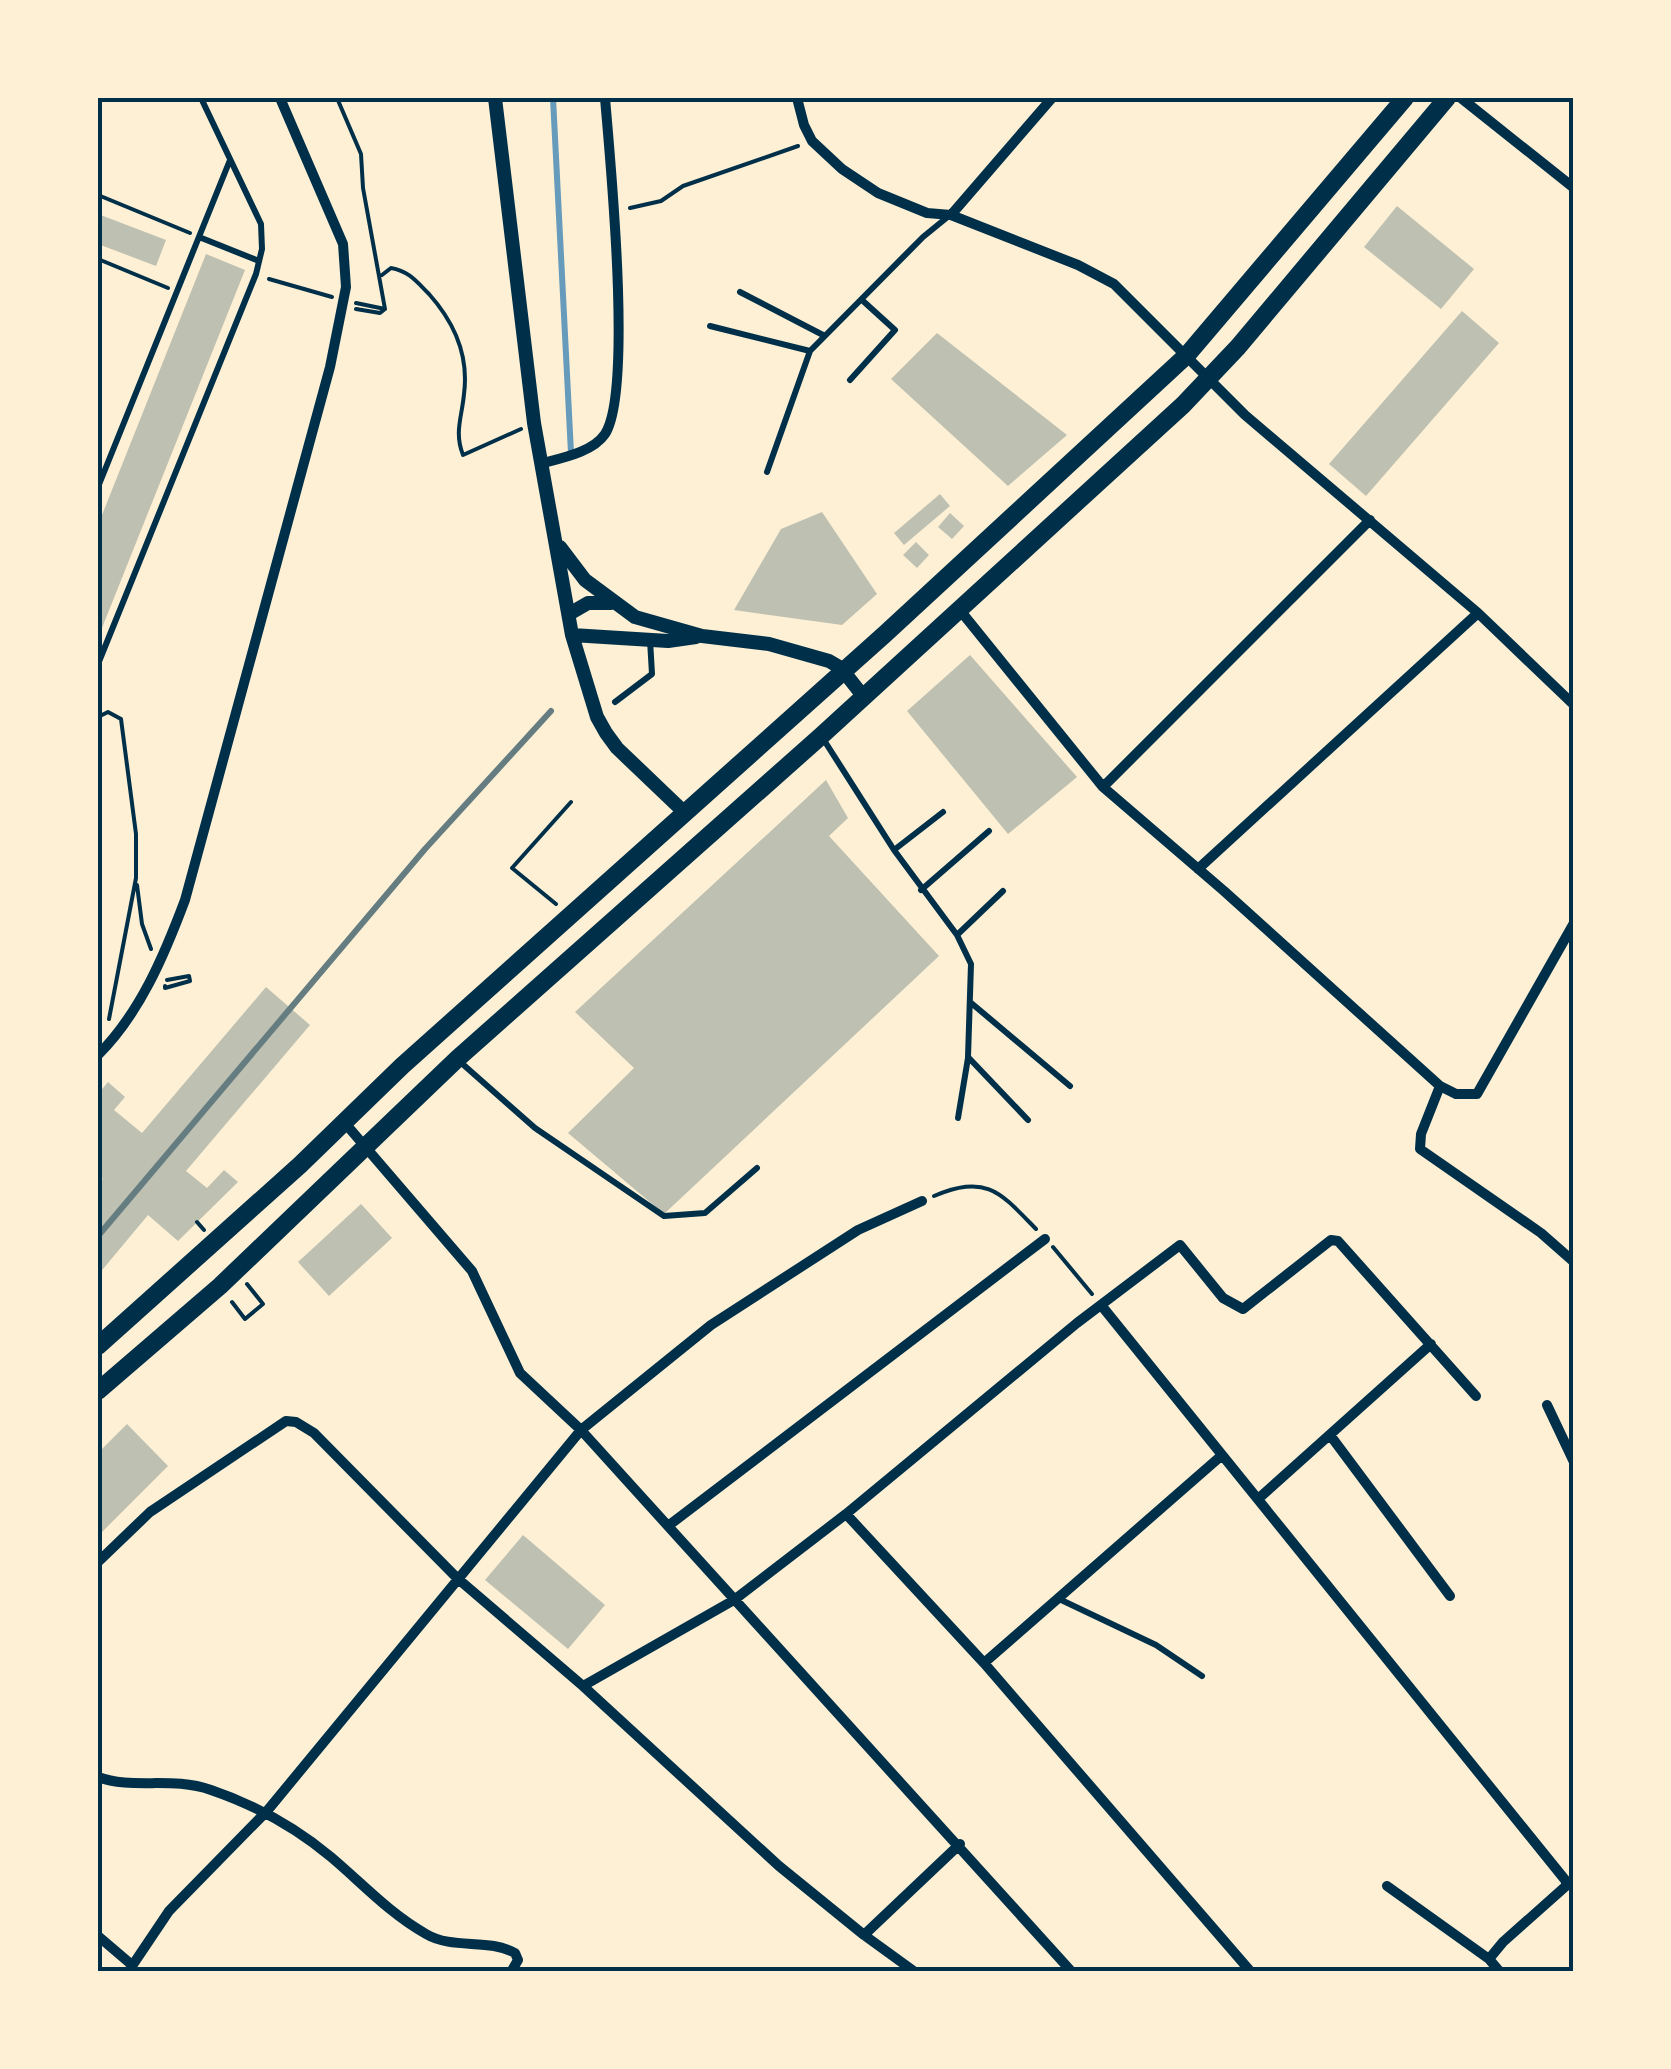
<svg xmlns="http://www.w3.org/2000/svg" width="1671" height="2069" font-family="'Nunito Sans',sans-serif">
	<style>
		.lines { fill: none; stroke-linecap: round; stroke-linejoin: round }
		.stream { stroke: #669bbc; stroke-width: 6 }
		.building { fill: #bec0b2 }
		.path { stroke: #003049; stroke-width: 4 }
		.service { stroke: #003049; stroke-width: 6 }
		.minor { stroke: #003049; stroke-width: 10 }
		.tertiary { stroke: #003049; stroke-width: 14 }
		.primary { stroke: #003049; stroke-width: 18 }
		.rail { stroke: #657d81; stroke-width: 6 }
		.neatline { fill: none; stroke: #003049; stroke-width: 4 }
	</style>
	<rect width="100%" height="100%" fill="#fdf0d5"/>
	<g class="lines">
		<path class="stream" d="M553 98 571 453"/>
	</g>
	<path class="building" d="M1397 206 1474 269 1441 309 1364 247Z
		M98 214 166 240 156 266 98 244Z
		M206 254 245 270 98 638V525Z
		M1462 311 1499 343 1366 496 1329 464Z
		M937 333 1067 435 1008 486 891 379Z
		M940 494 950 506 904 545 894 533Z
		M822 512 877 594 842 625 734 610 781 529Z
		M950 513 964 526 952 539 938 527Z
		M916 542 929 555 917 568 903 555Z
		M970 655 1077 777 1008 834 907 711Z
		M826 780 848 818 829 836 939 956 664 1214 568 1133 634 1068 575 1012Z
		M266 987 310 1025 186 1171 207 1188 224 1170 238 1182 178 1241 148 1215 98 1275V1185L103 1179 98 1175V1094L108 1082 125 1097 114 1110 142 1133Z
		M361 1204 392 1238 329 1296 298 1262Z
		M127 1424 168 1466 98 1536V1453Z
		M523 1535 605 1605 568 1649 485 1580Z"/>
	<g class="lines">
		<path class="path" d="M337 98 361 154 363 188 385 309 380 313 356 309
			M98 195 190 233
			M630 208 661 201 683 186 798 146
			M98 259 168 288
			M382 275 391 268C409 271 417 282 429 294 454 322 469 356 464 394 462 417 454 432 463 455L521 429
			M269 279 332 297
			M356 303 385 309
			M98 717 108 712 121 719 136 834V878L109 1019
			M137 885 142 924 151 949
			M556 904 512 868 571 802
			M165 986V988L190 981 189 976 167 980
			M934 1196C987 1174 1000 1192 1036 1229
			M197 1222 204 1230
			M1053 1247 1092 1294
			M232 1302 245 1319 263 1304 247 1284"/>
		<path class="service" d="M199 237 259 261
			M740 292 823 335
			M710 326 810 351
			M850 380 895 330 862 300
			M767 472 810 351 923 237 950 215
			M98 487 230 160
			M98 664 256 274 262 249 261 224 201 98
			M615 702 652 674 650 640
			M822 737 894 850 957 935 971 964 968 1057 1028 1120
			M894 850 943 812
			M921 890 989 831
			M957 935 1003 891
			M970 1002 1070 1086
			M458 1060 535 1128 664 1216 705 1213 757 1168
			M958 1118 968 1058
			M1057 1598 1156 1645 1202 1676"/>
		<path class="minor" d="M797 98 804 125 812 141 842 169 878 193 927 213 951 215 1078 265 1114 284 1245 415 1478 613 1574 705
			M1461 98 1574 188
			M951 215 1052 98
			M543 463C562 458 593 452 605 434 633 391 610 158 605 98
			M959 609 1103 787 1224 891 1440 1086 1456 1094H1477L1574 923
			M1103 787 1370 520
			M1198 869 1478 613
			M98 1055C140 1013 164 956 185 900L330 367 346 287 343 244 280 98
			M1440 1086 1421 1134 1420 1149 1541 1233 1574 1262
			M344 1122 472 1271 520 1373 581 1430 1072 1972
			M1101 1305 1566 1881V1886L1503 1942 1489 1959
			M1547 1405 1574 1462
			M1330 1435 1450 1596
			M1258 1499 1431 1344
			M846 1514 984 1663 1251 1972
			M668 1526 1045 1239
			M98 1562 150 1512 286 1421 296 1422 314 1433 457 1578 583 1686 779 1866 864 1935 915 1972
			M984 1663 1221 1456
			M583 1686 734 1600 846 1514 1077 1323 1180 1245 1223 1298 1243 1309 1331 1240 1338 1241 1476 1396
			M98 1777C133 1790 171 1776 211 1790 255 1805 295 1827 331 1857 363 1884 389 1913 426 1934 453 1950 488 1938 515 1953L518 1960 511 1972
			M1387 1886 1489 1959 1500 1972
			M864 1935 960 1844
			M98 1936 132 1965
			M128 1972 169 1911 267 1811 581 1430 711 1325 858 1230 922 1201"/>
		<path class="tertiary" d="M495 98 534 423 572 635 597 717 606 733 617 748 684 812
			M560 547 585 580 635 617 702 636 769 644 829 661 841 668 863 696
			M569 614 588 603H611
			M572 635 668 641 696 637"/>
		<path class="primary" d="M98 1346 300 1165 402 1066 885 634 1187 355 1405 98
			M98 1391 220 1286 457 1059 821 736 1183 405 1238 347 1447 98"/>
		<path class="rail" d="M98 1236 425 849 551 711"/>
	</g>
	<rect width="1671" height="2069" fill="none" stroke="#fdf0d5" stroke-width="200"/>
	<rect x="100" y="100" width="1471" height="1869" class="neatline"/>
</svg>
